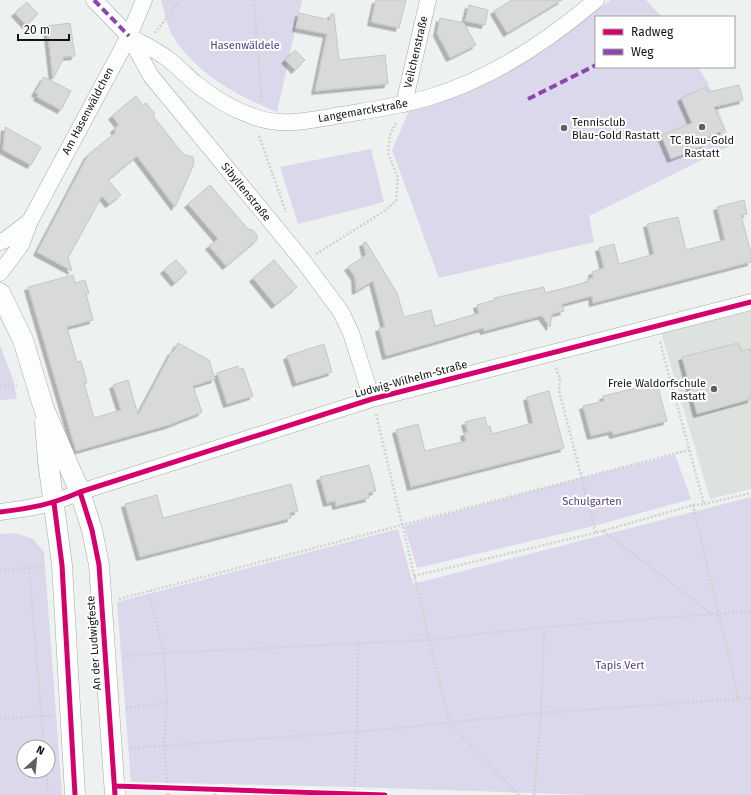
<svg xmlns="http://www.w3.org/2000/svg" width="751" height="795" font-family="'Fira Sans',sans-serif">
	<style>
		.built { fill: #dce3df }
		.green { fill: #dbd8eb; fill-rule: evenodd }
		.building { fill: #d7dad8; stroke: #c5c7c6; filter: url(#shadow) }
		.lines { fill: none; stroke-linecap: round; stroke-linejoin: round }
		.minor-casing { stroke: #a7a9a8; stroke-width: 17 }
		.tertiary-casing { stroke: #a7a9a8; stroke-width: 21 }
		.path { stroke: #d0d1d1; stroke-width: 2.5; stroke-dasharray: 2 2; stroke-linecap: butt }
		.minor { stroke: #fcfdfd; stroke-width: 16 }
		.tertiary { stroke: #fcfdfd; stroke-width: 20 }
		.quiet { stroke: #8e44ad; stroke-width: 4; stroke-dasharray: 8 4; stroke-linecap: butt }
		.cycleway-casing { stroke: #fff; stroke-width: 8 }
		.cycleway { stroke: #d6006c; stroke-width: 5 }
		.poi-dot { fill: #5f6160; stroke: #fff; stroke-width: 1.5 }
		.labels { text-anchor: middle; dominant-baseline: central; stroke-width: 4; stroke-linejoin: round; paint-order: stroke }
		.park-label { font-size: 11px; fill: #553e80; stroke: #fff }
		.street-label { font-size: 11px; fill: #121413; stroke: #fff }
		.poi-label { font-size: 11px; fill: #121413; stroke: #fff; text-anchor: start }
	</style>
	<defs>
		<filter id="shadow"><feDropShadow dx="-3.5" dy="3.5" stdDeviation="0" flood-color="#0004"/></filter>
	</defs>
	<rect width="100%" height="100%" fill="#edf1ef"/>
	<path class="built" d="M751 306V489L710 499 660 329Z"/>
	<path class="green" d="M161 0H302L277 112C238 96 198 75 174 38 167 28 165 12 161 0Z
		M611 0H646L662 17H596V67H698L708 83 732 145 589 216 594 242 439 278 392 150 409 111 520 64Z
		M371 149 384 202 298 224 280 167Z
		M0 345 13 379 17 399 0 400Z
		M675 455 691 499 594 526 417 568 404 526 581 478Z
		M751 497V795H588L356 787 131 782 117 602 398 529 413 584Z
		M16 533 33 539 44 552 62 795H0V534ZM24 747H48V771H24Z"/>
	<path class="building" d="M376 0H406L399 28 371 22Z
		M512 0H562L507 33 494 11Z
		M27 2 38 14 26 25 15 13Z
		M469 5 488 10 485 25 465 21Z
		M299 13 330 20 331 14H334L339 60 385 55 388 84 315 91 327 34 296 28Z
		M440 18 464 23 476 45 450 58 437 33Z
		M70 23 75 56 64 57 53 79 47 26Z
		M295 50 305 60 295 70 285 60Z
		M44 77 71 91 61 110 37 97 38 94 35 93Z
		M739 85 743 100 714 107 724 130 704 139 706 145 671 159 661 135 692 123 681 98 706 87 708 92Z
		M136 96 143 105 146 103 155 114 153 116 183 154 193 157 194 164 175 207 137 156 108 180 121 195 109 204 102 196 68 258 72 271 37 252 88 155 116 132 114 129 119 125 112 116Z
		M5 127 41 147 31 165 3 150Z
		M210 185 248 229 253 230 257 235V240L226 266 209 246 218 239 188 204Z
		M744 200 747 214 741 215 751 253V262L593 303 592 296 562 304 564 311 552 314 550 327 542 316H540L484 331 483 328 386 356 379 328 385 327 373 281 356 291 355 277 348 267 366 255 363 243 366 242 397 293 404 317 431 310 435 326 479 313 477 305 495 300 494 298 544 287 545 293 588 282 587 279 593 278 592 272 604 268 599 248 614 244 619 264 654 254 647 224 678 217 686 250 725 240 717 207Z
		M176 260 187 272 175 283 164 270Z
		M274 260 297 287 275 305 253 278Z
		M73 275 75 283 85 280 89 293 86 294 93 320 67 327 77 362 81 361 87 383H84L94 418 121 410 113 385 128 380 138 415 172 351 173 352 178 343 209 360 215 379 193 386 202 412 169 425 76 451 28 287Z
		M738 343 742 351 751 349V399L697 414 682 357Z
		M324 344 332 372 296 383 287 356Z
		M238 366 239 369 243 368 253 396 227 404 217 373Z
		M657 383 667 421 613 435 612 431 591 436 583 406 604 401 603 396Z
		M549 391 564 448 411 487 396 430 418 424 425 451 466 441 464 433 468 432 465 422 485 417 487 427 490 426 492 434 533 423 527 397Z
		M369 465 376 491 368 493 369 498 336 506 335 501 327 503 320 477Z
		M291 484 298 511 290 513 291 518 140 557 125 504 157 495 163 518Z"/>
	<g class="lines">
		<defs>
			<path id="minor" d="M94 0 129 36 151 76 304 262 341 312 351 333 372 399
				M129 36C141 43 156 50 168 59 177 66 186 75 195 83 211 96 232 109 252 116 281 128 311 120 341 115 371 110 401 106 430 97 490 79 548 41 596 0
				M404 104 428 0
				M0 242 5 240 30 221
				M0 273 21 245 30 221 129 36 144 0
				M0 512C32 508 50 505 80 492L372 399 751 302"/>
			<path id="tertiary" d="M0 293 23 340 44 409 80 492 92 530 99 565 115 795
				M45 422 48 461 62 565 75 795"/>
		</defs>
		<use href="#minor" class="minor-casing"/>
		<use href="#tertiary" class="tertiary-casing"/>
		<path class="path" d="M254 0 262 103
			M155 33 180 0
			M259 136 286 212
			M316 254 383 212 396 201 398 178 388 153 390 135 396 123
			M660 342 704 504 751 493
			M556 368 560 379 559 391 596 533
			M0 385 17 386
			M376 414 449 722 519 795
			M693 505 739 700
			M603 531 713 615
			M29 568 44 747
			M0 570 43 567
			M414 576 603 531 693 505 704 504
			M119 599 689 450
			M123 656 164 653 148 591
			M126 708 167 703
			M0 719 53 715
			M130 748 357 732 541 713 751 698
			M46 771 48 795
			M168 795 164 745 167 703 164 653 428 640 544 627 751 611
			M215 795V789
			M255 795V791
			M304 795V792
			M354 795 357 732 358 642
			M534 795 541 713 544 627"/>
		<use href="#minor" class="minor"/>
		<use href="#tertiary" class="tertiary"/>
		<path class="quiet" d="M94 0 129 36
			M528 99 596 65"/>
		<defs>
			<path id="cycleway" d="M80 492 92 530 99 565 115 795
				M54 503 62 565 75 795
				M0 512C32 508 50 505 80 492L372 399 751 302
				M115 786 385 795"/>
		</defs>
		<use href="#cycleway" class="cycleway-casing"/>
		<use href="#cycleway" class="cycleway"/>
	</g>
	<g class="poi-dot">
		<circle cx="702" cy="127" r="4"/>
		<circle cx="564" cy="128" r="4"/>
		<circle cx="714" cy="389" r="4"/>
	</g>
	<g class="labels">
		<g class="park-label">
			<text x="245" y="45">Hasenwäldele</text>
			<text x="592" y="501">Schulgarten</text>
			<text x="620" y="665">Tapis Vert</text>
		</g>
		<g class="street-label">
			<text transform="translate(416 52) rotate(-77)">Veilchenstraße</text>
			<text transform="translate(88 111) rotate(-62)">Am Hasenwäldchen</text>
			<text transform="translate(363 111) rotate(-10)">Langemarckstraße</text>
			<text transform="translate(246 192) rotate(51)">Sibyllenstraße</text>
			<text transform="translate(411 379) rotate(-15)">Ludwig-Wilhelm-Straße</text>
			<text transform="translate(94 643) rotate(-94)">An der Ludwigfeste</text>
		</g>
		<g class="poi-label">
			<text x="572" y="122">Tennisclub<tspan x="572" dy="13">Blau-Gold Rastatt</tspan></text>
			<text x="702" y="140" text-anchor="middle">TC Blau-Gold<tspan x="702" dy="13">Rastatt</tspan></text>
			<text x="706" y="383" text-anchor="end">Freie Waldorfschule<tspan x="706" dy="13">Rastatt</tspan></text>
		</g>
	</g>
	<rect x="595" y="16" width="140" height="52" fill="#ffffff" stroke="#a0a1a1"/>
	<rect x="603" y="29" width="20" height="6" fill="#d6006c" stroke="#a0a1a1"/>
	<text x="631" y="36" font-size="12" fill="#121413">Radweg</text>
	<rect x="603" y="49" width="20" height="6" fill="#8e44ad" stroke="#a0a1a1"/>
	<text x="631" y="56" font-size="12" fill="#121413">Weg</text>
	<g transform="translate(36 759) rotate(27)"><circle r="19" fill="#ffffff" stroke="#a0a1a1"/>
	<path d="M0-3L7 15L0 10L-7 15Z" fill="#5f6160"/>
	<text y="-6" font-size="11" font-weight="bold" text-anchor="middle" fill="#121413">N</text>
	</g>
	<path d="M18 34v6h51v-6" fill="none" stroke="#121413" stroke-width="2"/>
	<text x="24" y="34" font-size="12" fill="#121413" stroke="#ffffff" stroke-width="3" paint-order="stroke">20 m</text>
</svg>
